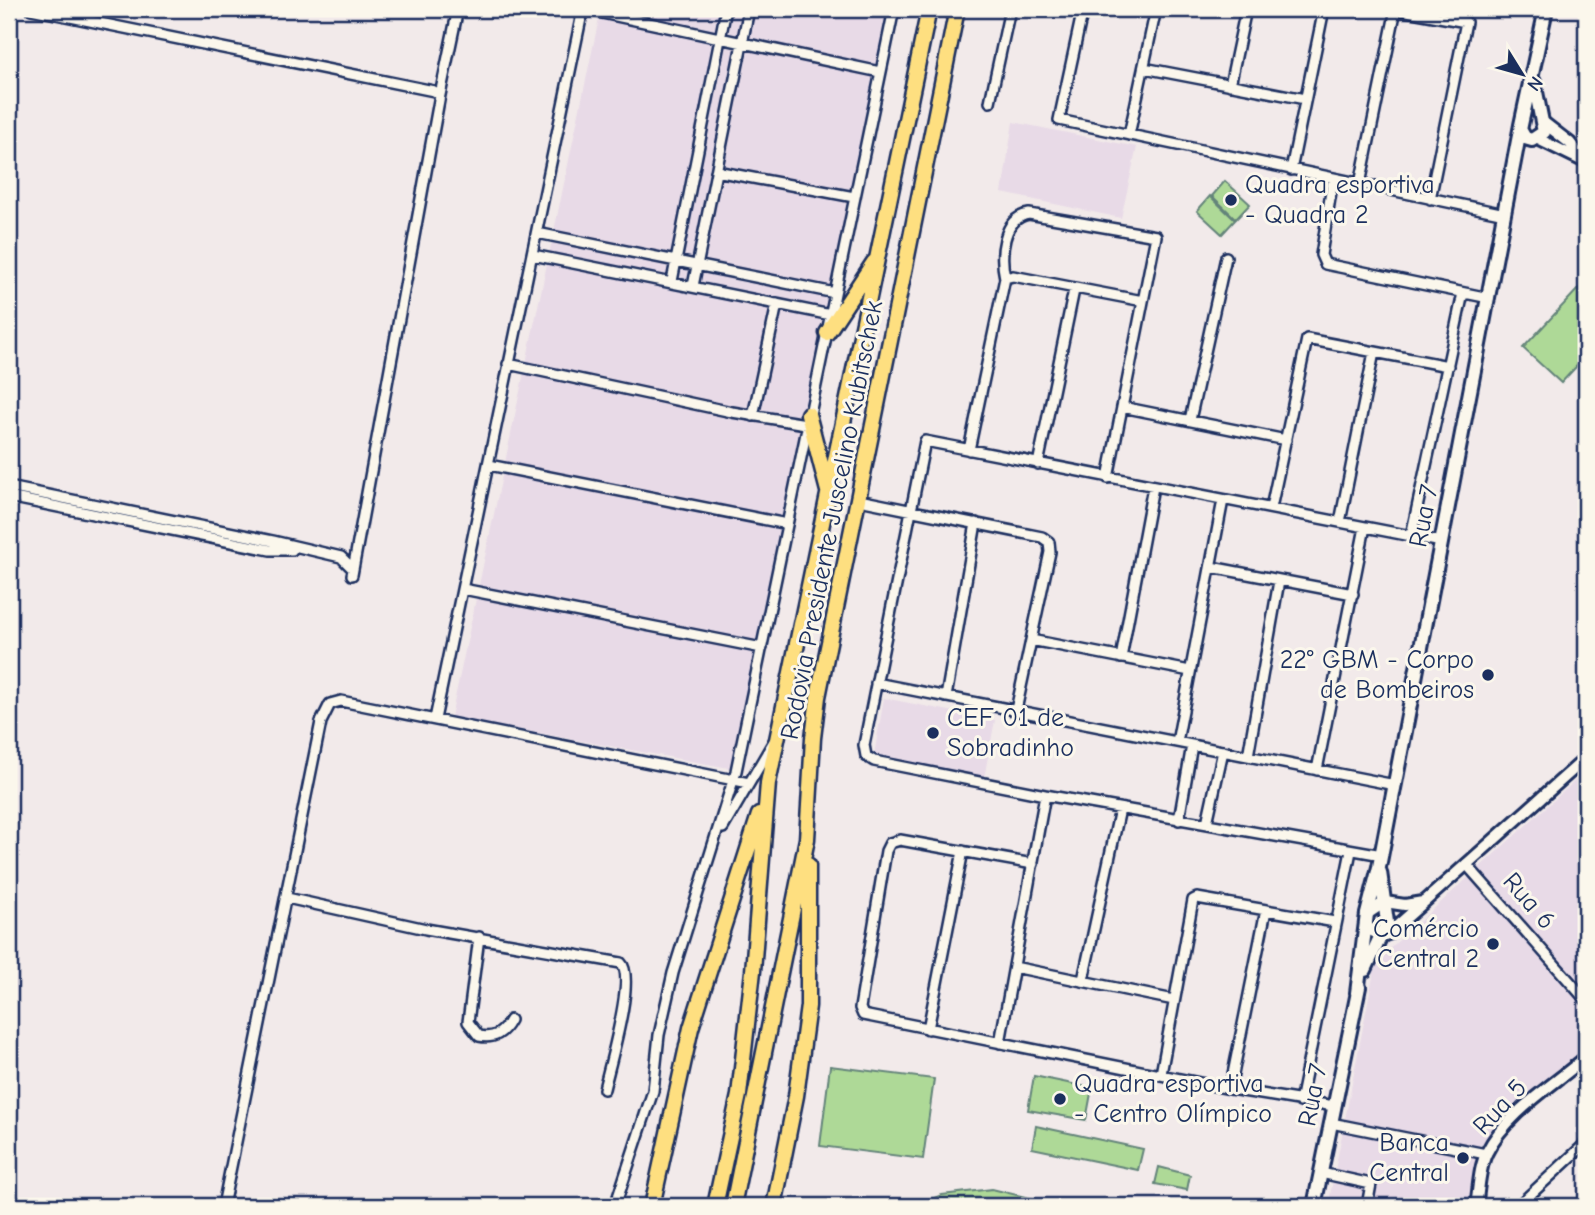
<svg xmlns="http://www.w3.org/2000/svg" width="1595" height="1215" font-family="'Comic Neue',sans-serif">
	<style>
		.built { fill: #e8dae7 }
		.green { fill: #aed997; stroke: #64847a; stroke-width: 2 }
		.lines { fill: none; stroke-linecap: round; stroke-linejoin: round }
		.minor-casing { stroke: #1b2f5e; stroke-width: 14 }
		.tertiary-casing { stroke: #1b2f5e; stroke-width: 16 }
		.secondary-casing { stroke: #1b2f5e; stroke-width: 18 }
		.trunk-casing { stroke: #1b2f5e; stroke-width: 19 }
		.minor { stroke: #fbf7ec; stroke-width: 9 }
		.tertiary { stroke: #fbf7ec; stroke-width: 10 }
		.secondary { stroke: #fbf7ec; stroke-width: 12 }
		.trunk { stroke: #fedf80; stroke-width: 14 }
		.poi-dot { fill: #1b2f5e; stroke: #fbf7ec; stroke-width: 2.5 }
		.labels { text-anchor: middle; dominant-baseline: central; stroke-width: 6; stroke-linejoin: round; paint-order: stroke }
		.poi-label { font-size: 26px; fill: #1b2f5e; stroke: #fbf7ec; text-anchor: start }
		.street-label { font-size: 26px; fill: #1b2f5e; stroke: #fbf7ec }
	</style>
	<rect width="100%" height="100%" fill="#f2eaea"/>
	<filter id="ink" filterUnits="userSpaceOnUse"><feTurbulence type="fractalNoise" baseFrequency=".0143" numOctaves="2"/><feDisplacementMap in="SourceGraphic" scale="14" xChannelSelector="R" yChannelSelector="G"/><feConvolveMatrix kernelMatrix="1 2 1 2 8 2 1 2 1" color-interpolation-filters="sRGB"/></filter>
	<g filter="url(#ink)">
		<path class="built" d="M601 9H891L740 770 451 717Z
			M1013 122 1137 147 1121 218 1002 193Z
			M884 698 995 720 984 778 874 755Z
			M1586 771V1049L1480 1146 1468 1206H1328L1376 961Z"/>
		<path class="green" d="M1225 181 1250 204 1236 219 1212 196Z
			M1210 196 1235 220 1222 234 1197 211Z
			M1579 288 1586 295V356L1561 383 1523 348Z
			M830 1066 934 1079 923 1159 820 1146Z
			M1034 1076 1092 1088 1086 1120 1028 1110Z
			M1036 1126 1143 1149 1138 1170 1032 1148Z
			M1159 1167 1190 1175 1187 1190 1155 1184Z
			M992 1189 1062 1206H913L942 1195Z"/>
		<g class="lines">
			<defs>
				<path id="minor" d="M31 9 434 91 440 95 352 575
					M583 9 880 72
					M1083 9 1059 120 1505 214
					M1396 9 1466 22 1430 199
					M1144 68 1305 99
					M1230 85 1246 9
					M440 95 458 9
					M990 102 1010 9
					M1129 135 1156 9
					M1291 170 1324 9
					M716 171 854 197
					M1333 179 1321 255 1325 264 1489 298
					M1360 184 1396 9
					M537 233 835 293
					M533 255 831 315
					M1005 278C1000 256 1002 218 1029 214L1156 236 1108 478
					M1005 278 1013 276 1143 301
					M672 281 726 9
					M693 286 749 9
					M508 364 732 412 806 424
					M1122 407 1286 440
					M753 416 777 304
					M1190 420 1226 257
					M969 450 1005 278
					M1038 464 1074 290
					M489 465 787 524
					M9 487 273 541 341 557 351 567
					M9 497 270 550H292
					M859 500 1042 537 1049 542 1050 552 1016 710
					M1271 508 1307 339 1448 366
					M1340 522 1374 352
					M1411 536 1463 293
					M1211 567 1353 594
					M463 589 762 648
					M1031 640 1190 671
					M1121 658 1153 487
					M876 683 1395 785
					M946 697 976 523
					M435 719 583 9
					M1177 742 1223 500
					M1248 756 1279 581
					M1317 770 1365 527
					M1179 820 1192 745
					M1207 823 1223 751
					M723 828 774 741
					M1382 855 1045 795 874 761 866 756 864 745 925 441 1442 542
					M1033 864 900 840 890 843 886 851 860 1008 863 1015 1230 1089 1334 1106
					M1466 864 1586 1000
					M287 898 426 929 621 963C636 977 609 1067 604 1089
					M479 937 468 1022 479 1036C495 1039 503 1033 510 1020
					M1014 967 1174 1000
					M1083 980 1120 809
					M928 1029 963 851
					M1000 1043 1045 795
					M1161 1074 1193 900 1197 898 1335 922
					M1230 1089 1266 910
					M1300 1102 1351 851
					M1331 1123 1486 1154
					M1321 1173 1371 1184 1367 1206
					M223 1206 321 722 330 704 341 701 749 783
					M615 1206 653 1091 659 1035 673 973 736 771 894 9
					M1518 1206 1586 1143"/>
				<path id="tertiary" d="M1543 122 1570 143 1586 163
					M1538 139 1579 159
					M1367 914 1385 902 1405 905 1423 902
					M1366 923 1370 930 1382 936 1388 934 1586 758
					M1476 1206C1479 1190 1479 1167 1487 1152 1506 1113 1554 1085 1586 1057"/>
				<path id="secondary" d="M1521 131 1525 138 1532 140 1544 132 1534 82
					M1365 970 1387 922 1380 872
					M1357 993 1367 914 1379 867 1521 125 1546 9
					M1314 1206 1359 987"/>
				<path id="trunk" d="M827 333 874 262
					M808 414 828 491
					M652 1206 691 1028 759 815
					M715 1206 739 1095 753 971 768 783 929 9
					M733 1206 807 839 813 738 818 697 957 9
					M774 1206 796 1096 808 1006V865"/>
			</defs>
			<use href="#minor" class="minor-casing"/>
			<use href="#tertiary" class="tertiary-casing"/>
			<use href="#secondary" class="secondary-casing"/>
			<use href="#trunk" class="trunk-casing"/>
			<use href="#minor" class="minor"/>
			<use href="#tertiary" class="tertiary"/>
			<use href="#secondary" class="secondary"/>
			<use href="#trunk" class="trunk"/>
		</g>
	</g>
	<g class="poi-dot">
		<circle cx="1231" cy="200" r="7"/>
		<circle cx="1488" cy="675" r="7"/>
		<circle cx="933" cy="733" r="7"/>
		<circle cx="1493" cy="944" r="7"/>
		<circle cx="1060" cy="1099" r="7"/>
		<circle cx="1463" cy="1158" r="7"/>
	</g>
	<g class="labels">
		<g class="poi-label">
			<text x="1245" y="185">Quadra esportiva<tspan x="1245" dy="30">- Quadra 2</tspan></text>
			<text x="1474" y="660" text-anchor="end">22° GBM - Corpo<tspan x="1474" dy="30">de Bombeiros</tspan></text>
			<text x="947" y="718">CEF 01 de<tspan x="947" dy="30">Sobradinho</tspan></text>
			<text x="1479" y="929" text-anchor="end">Comércio<tspan x="1479" dy="30">Central 2</tspan></text>
			<text x="1074" y="1084">Quadra esportiva<tspan x="1074" dy="30">- Centro Olímpico</tspan></text>
			<text x="1449" y="1143" text-anchor="end">Banca<tspan x="1449" dy="30">Central</tspan></text>
		</g>
		<g class="street-label">
			<text transform="translate(1424 516) rotate(-79)">Rua 7</text>
			<text transform="translate(832 520) rotate(-79)">Rodovia Presidente Juscelino Kubitschek</text>
			<text transform="translate(1529 901) rotate(49)">Rua 6</text>
			<text transform="translate(1313 1095) rotate(-79)">Rua 7</text>
			<text transform="translate(1500 1107) rotate(-47)">Rua 5</text>
		</g>
	</g>
	<rect width="1595" height="1215" fill="none" stroke="#fbf7ec" stroke-width="35"/>
	<rect x="18" y="18" width="1560" height="1180" fill="none" stroke="#1b2f5e" stroke-width="2.5" filter="url(#ink)"/>
	<g transform="translate(1522 74) rotate(127)" stroke="#fbf7ec" stroke-width="5" paint-order="stroke">
	<path d="M0-5L12 26L0 18L-12 26Z" fill="#1b2f5e"/>
	<text y="-10" font-size="19" font-weight="bold" text-anchor="middle" fill="#1b2f5e">N</text>
	</g>
</svg>
